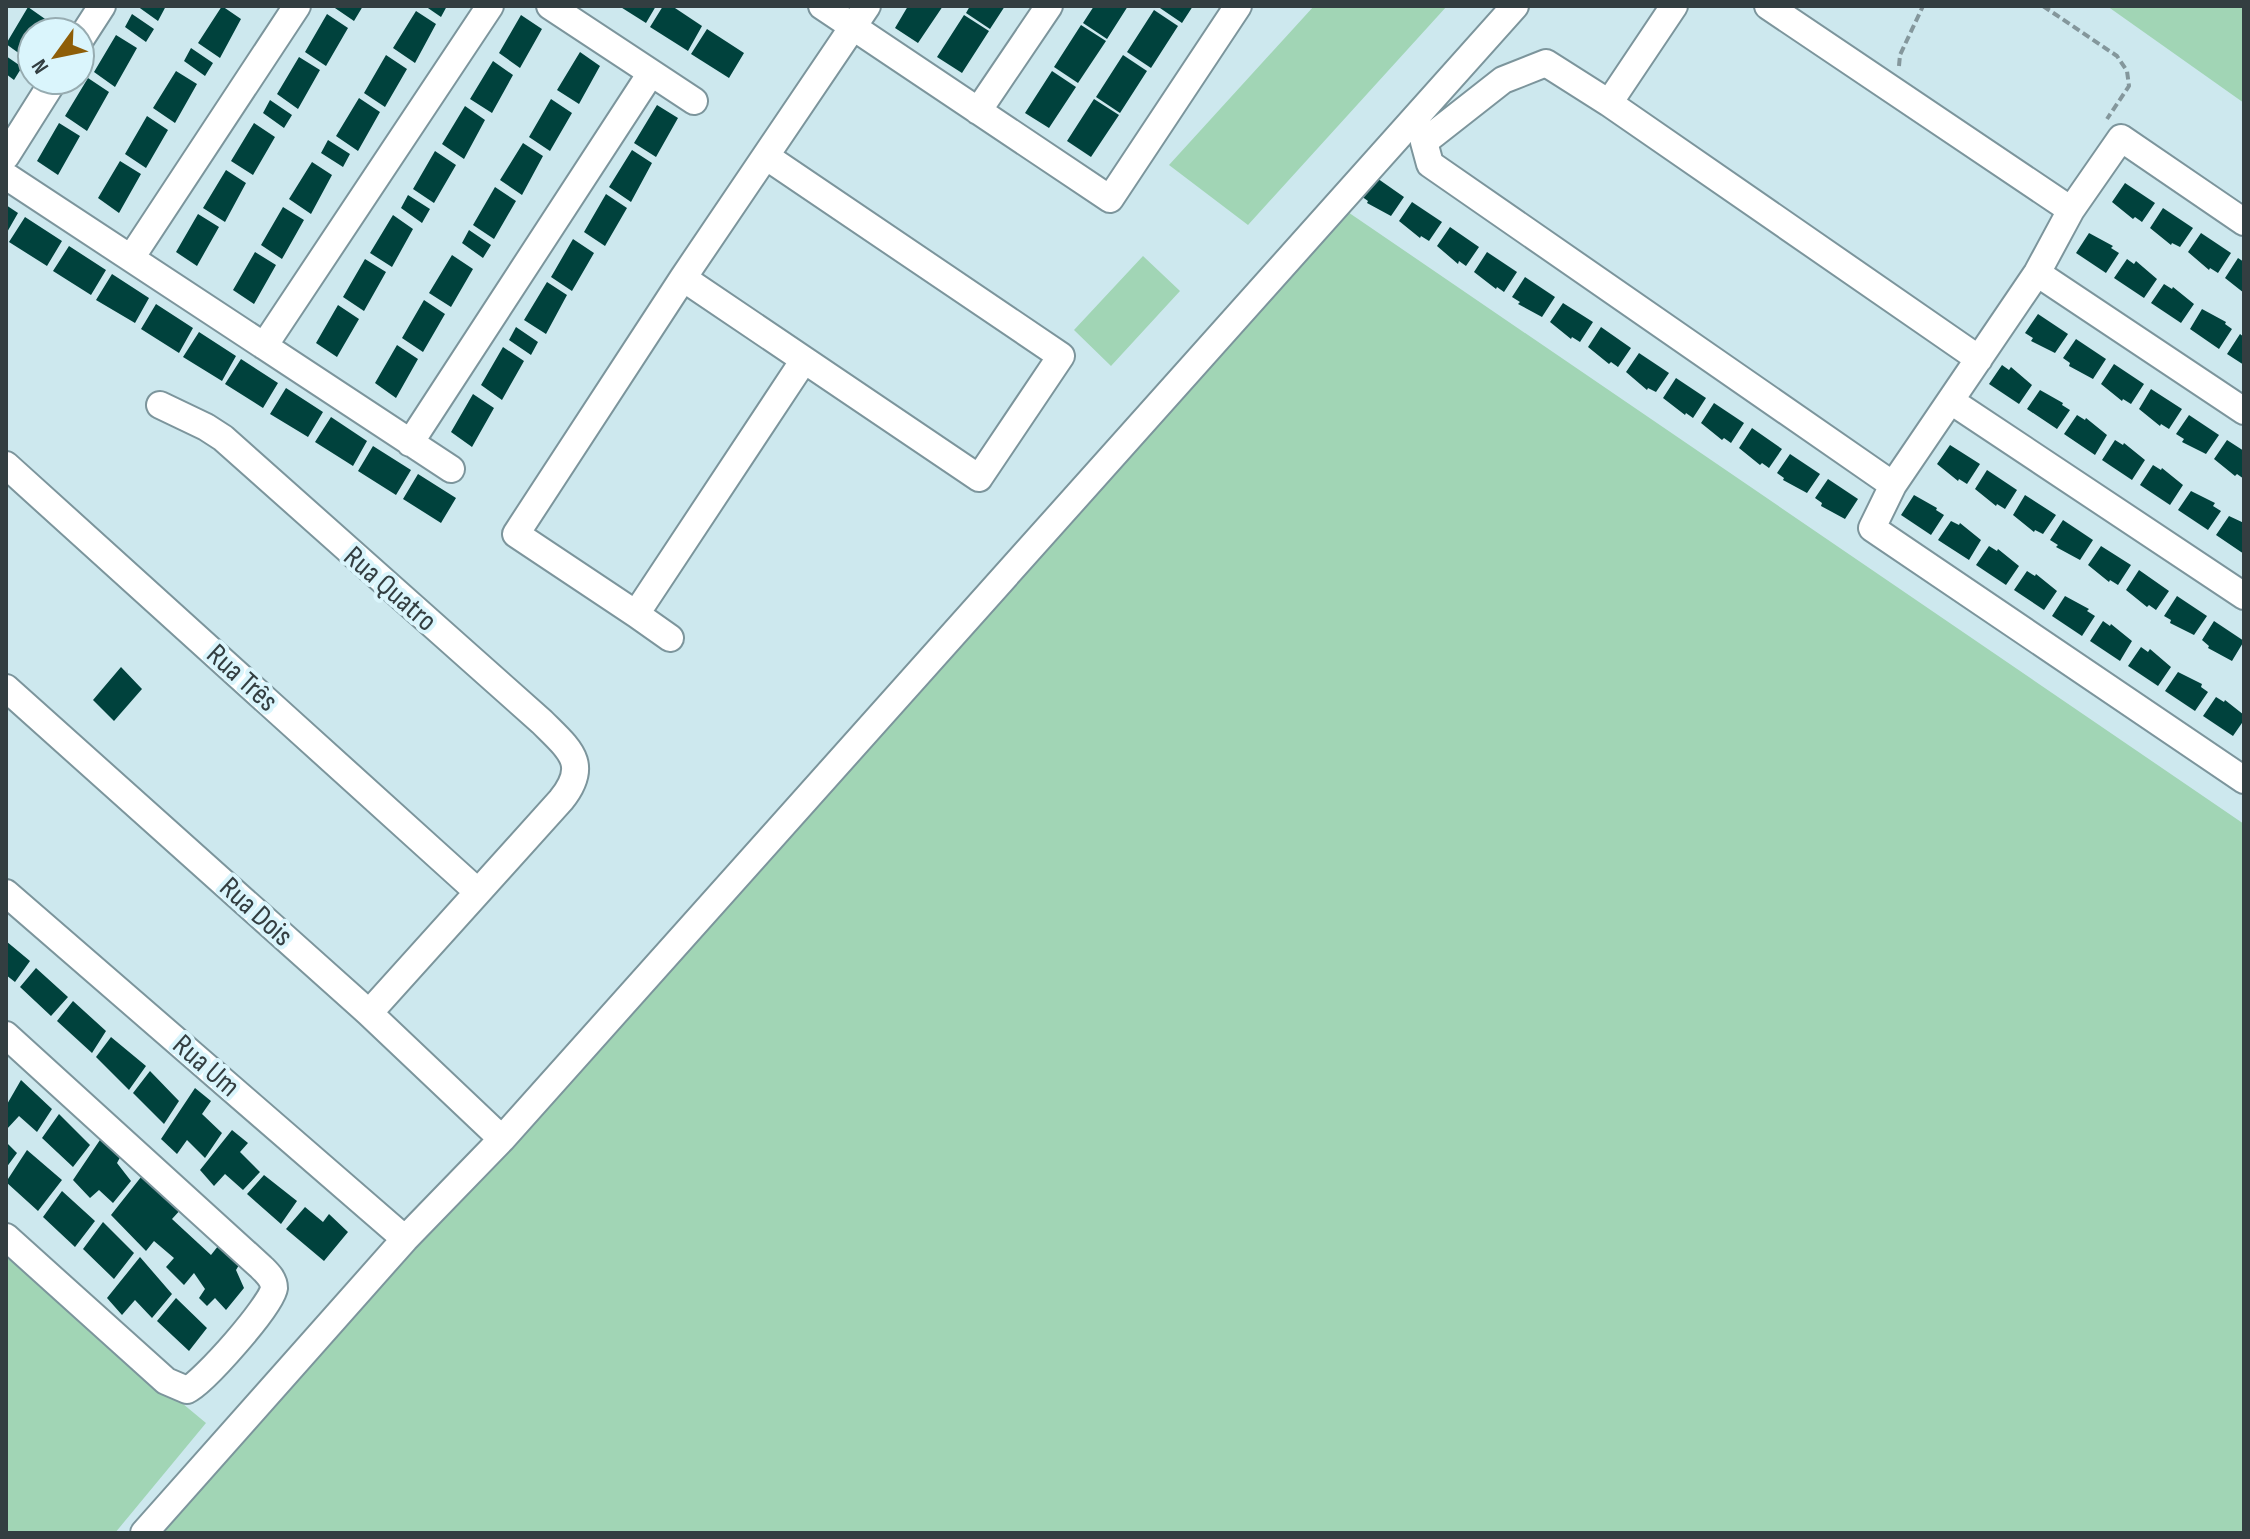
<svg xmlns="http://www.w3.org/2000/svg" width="2250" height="1539" font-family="'Sofia Sans Condensed',sans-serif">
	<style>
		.green { fill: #a1d5b5 }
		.building { fill: #00423d }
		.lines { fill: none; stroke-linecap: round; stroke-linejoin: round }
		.street-casing { stroke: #7c959c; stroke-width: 30 }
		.path { stroke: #84979c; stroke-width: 4; stroke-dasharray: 8 4; stroke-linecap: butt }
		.street { stroke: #fff; stroke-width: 26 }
		.labels { text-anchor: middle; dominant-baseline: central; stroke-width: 8; stroke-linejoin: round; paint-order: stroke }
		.street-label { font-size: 30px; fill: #333e41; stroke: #daf5fc }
	</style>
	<rect width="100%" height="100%" fill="#cde8ee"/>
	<path class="green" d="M1314 6H1447L1248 225 1169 165Z
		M2107 6H2244V103Z
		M1342 208 2244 824V1533H159Z
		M1143 256 1180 291 1111 366 1074 330Z
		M6 1257 206 1423 115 1533H6Z"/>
	<path class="building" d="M137 6H166L158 21Z
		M222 6 241 19 220 58 198 43Z
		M332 6H363L354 21Z
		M425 6H447L441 17Z
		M619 6H656L646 23Z
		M663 6H672L702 26 688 51 650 27Z
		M908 6H943L918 43 895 28Z
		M970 6H1005L990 29 966 13Z
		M1094 6H1128L1107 39 1083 23Z
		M1157 6H1193L1182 23Z
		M28 7 48 21 42 32H32V50L27 59 6 44Z
		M1154 10 1178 26 1151 68 1127 52Z
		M416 11 436 24 415 63 393 48Z
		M132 14 154 29 146 42 125 27Z
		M327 14 348 28 326 66 305 52Z
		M521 15 542 29 520 68 499 53Z
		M964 15 989 31 962 73 937 57Z
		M1081 25 1106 41 1078 83 1054 67Z
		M707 29 744 53 729 78 691 54Z
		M116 35 137 48 115 87 94 72Z
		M191 48 213 63 205 76 184 61Z
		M580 52 600 66 579 104 557 90Z
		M386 55 407 69 385 107 364 93Z
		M1123 55 1147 71 1120 113 1096 97Z
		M6 56 22 67 14 80 6 74Z
		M299 57 320 70 298 109 277 94Z
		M493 61 513 75 492 113 470 99Z
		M176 71 197 84 175 123 153 108Z
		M1052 71 1076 87 1049 128 1025 113Z
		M88 78 109 92 87 131 65 116Z
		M359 98 380 112 358 151 336 136Z
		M551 99 572 113 550 151 529 137Z
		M1094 99 1119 115 1091 157 1067 141Z
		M270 100 292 115 284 128 263 113Z
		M657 105 678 118 656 157 634 143Z
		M465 106 485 120 464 159 442 144Z
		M147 116 168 130 146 168 125 154Z
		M59 123 80 136 58 175 37 161Z
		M254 123 275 137 253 175 231 161Z
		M328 140 350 154 343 167 321 153Z
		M523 143 543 156 522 195 500 180Z
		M632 150 652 163 631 202 609 187Z
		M435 151 456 165 434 203 413 189Z
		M120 161 141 174 119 213 98 198Z
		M312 162 332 175 311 214 289 199Z
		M226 170 246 183 225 222 203 208Z
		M1374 176 1404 197 1391 216 1367 203 1368 201 1361 196Z
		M2125 183 2155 203 2142 222 2135 217 2133 219 2112 202Z
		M495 187 516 201 494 239 473 225Z
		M606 194 627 208 605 246 584 232Z
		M408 195 430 209 422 223 401 208Z
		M1412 202 1442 222 1429 241 1421 236 1420 238 1399 221Z
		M6 205 18 213 6 234Z
		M283 207 304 220 282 259 261 245Z
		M2163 208 2193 228 2180 247 2172 243 2171 245 2150 228Z
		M198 214 219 227 197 266 176 252Z
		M393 215 413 229 392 267 370 253Z
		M25 217 62 241 47 266 9 242Z
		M1450 227 1479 247 1466 266 1459 261 1458 264 1437 246Z
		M469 230 491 245 483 258 462 243Z
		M2089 233 2113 246 2111 248 2119 253 2106 273 2076 253Z
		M2201 233 2231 253 2218 273 2210 268 2209 270 2188 252Z
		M573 239 594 253 572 291 551 277Z
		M69 246 106 270 91 295 53 271Z
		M255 252 276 265 254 304 233 290Z
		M1487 252 1517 272 1504 292 1497 287 1496 289 1474 272Z
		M452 255 473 269 451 307 429 293Z
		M2238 258 2244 262V293L2225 278Z
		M365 259 386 272 364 311 343 297Z
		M2127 259 2134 264 2136 261 2157 279 2144 298 2114 278Z
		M112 274 149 298 135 323 96 300Z
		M1525 277 1555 297 1542 317 1518 304 1520 302 1512 297Z
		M547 282 567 295 546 334 524 320Z
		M2164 284 2172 289 2173 287 2194 304 2181 323 2151 303Z
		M424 300 445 314 423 352 402 338Z
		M1563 303 1593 322 1580 342 1572 337 1571 339 1550 322Z
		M156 304 193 328 179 353 141 329Z
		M338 305 359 319 337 357 316 343Z
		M2202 309 2226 322 2225 324 2232 329 2219 349 2190 329Z
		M2038 314 2068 334 2055 353 2031 341 2033 338 2025 333Z
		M516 327 538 342 531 355 509 340Z
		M1601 327 1631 348 1618 367 1611 362 1609 364 1588 347Z
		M199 332 236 356 222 381 183 357Z
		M2240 334 2244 337V365L2227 354Z
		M2076 339 2106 359 2093 379 2069 366 2070 363 2063 358Z
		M397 345 418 359 396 398 375 383Z
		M503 347 524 361 502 400 481 385Z
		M1639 353 1669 373 1656 392 1648 388 1647 390 1626 372Z
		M241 359 278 383 263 408 225 384Z
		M2114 364 2144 384 2131 404 2123 399 2122 401 2101 384Z
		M2002 365 2009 370 2011 367 2032 385 2019 404 1989 384Z
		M1676 378 1706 398 1693 418 1686 413 1685 415 1663 398Z
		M286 388 323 412 308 437 270 414Z
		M2151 389 2182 409 2169 429 2161 424 2160 426 2139 409Z
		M2040 390 2063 403 2062 405 2070 410 2057 429 2027 409Z
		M473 394 494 408 472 447 451 432Z
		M1714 403 1744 423 1731 443 1724 438 1722 440 1701 423Z
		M2077 415 2085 420 2086 418 2107 435 2095 455 2064 434Z
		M2189 415 2219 435 2206 454 2182 442 2184 439 2176 434Z
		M331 417 367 441 353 466 315 442Z
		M1752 428 1782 449 1769 468 1762 463 1760 465 1739 448Z
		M2115 440 2123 445 2124 443 2145 460 2132 480 2102 460Z
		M2227 440 2244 451V479L2237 474 2235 476 2214 459Z
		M1950 445 1980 464 1967 484 1959 479 1958 481 1937 464Z
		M373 446 411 470 396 495 358 471Z
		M1790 454 1820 474 1807 493 1783 480 1784 478 1777 473Z
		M2153 465 2161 470 2162 468 2183 485 2170 505 2140 485Z
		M1987 470 2017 490 2005 509 1997 504 1996 506 1975 489Z
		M418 474 456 498 441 523 403 499Z
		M1828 479 1858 499 1845 519 1821 506 1822 503 1815 498Z
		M2191 491 2215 503 2213 506 2221 511 2208 530 2178 510Z
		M1914 495 1937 508 1936 510 1944 515 1931 535 1901 515Z
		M2025 495 2056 515 2043 534 2035 530 2034 532 2013 515Z
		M2229 516 2244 523V554L2216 535Z
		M2063 520 2093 540 2080 560 2056 547 2058 545 2050 540Z
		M1951 521 1959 525 1960 523 1981 540 1969 560 1938 540Z
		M1989 546 1997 551 1998 549 2019 566 2006 585 1976 565Z
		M2101 546 2131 565 2118 585 2110 580 2109 582 2088 565Z
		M2139 570 2169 591 2156 610 2149 605 2147 607 2126 590Z
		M2027 571 2035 576 2036 574 2057 591 2044 610 2014 590Z
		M2065 596 2089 609 2087 611 2095 616 2082 636 2052 616Z
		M2177 596 2207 616 2194 635 2170 623 2171 620 2164 616Z
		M2103 621 2110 626 2111 624 2132 641 2120 661 2090 641Z
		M2214 621 2244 641 2232 661 2208 648 2209 646 2202 640Z
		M2141 647 2148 652 2150 649 2171 667 2158 686 2128 666Z
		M121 667 142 689 114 721 93 700Z
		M2178 672 2202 684 2201 687 2208 692 2195 711 2165 691Z
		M2216 697 2224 702 2225 700 2244 715V720L2233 736 2203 716Z
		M6 941 30 961 15 982 6 975Z
		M36 968 68 997 51 1016 20 987Z
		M73 1001 106 1031 92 1053 57 1021Z
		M111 1037 146 1066 129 1090 96 1057Z
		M150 1071 179 1101 164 1124 133 1093Z
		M21 1080 52 1109 37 1132 19 1116 6 1130V1106Z
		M195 1088 211 1101 202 1114 222 1133 205 1158 187 1140 177 1154 161 1139Z
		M59 1114 90 1145 73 1167 42 1138Z
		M232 1130 248 1143 240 1152 260 1172 243 1190 225 1174 214 1186 200 1170Z
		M104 1134 123 1152 117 1163 131 1181 113 1203 99 1190 90 1198 73 1180Z
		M6 1142 17 1153 6 1168Z
		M27 1150 62 1180 38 1211 6 1182Z
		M145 1172 183 1207 172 1219 211 1255 222 1241 242 1260 236 1270 244 1288 226 1310 215 1298 207 1306 199 1298 205 1289 194 1273 184 1285 166 1267 174 1258 154 1241 146 1251 111 1215Z
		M264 1175 297 1201 281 1224 247 1194Z
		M62 1191 95 1221 75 1247 43 1217Z
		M305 1207 323 1222 329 1214 348 1232 324 1261 286 1229Z
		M103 1222 134 1253 114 1279 83 1249Z
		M140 1257 172 1294 152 1318 135 1300 122 1315 107 1298Z
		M176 1298 207 1328 189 1351 157 1321Z"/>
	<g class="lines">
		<defs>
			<path id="street" d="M550 6 694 101
				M822 6 1110 199 1238 6
				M1768 6 2071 210
				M80 40 102 6
				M1609 103 1674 6
				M978 111 1049 6
				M6 156 54 80
				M6 176 451 469
				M2244 222 2121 138 2071 210 2037 273 1893 485 1872 528 2244 780
				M131 258 297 6
				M2037 273 2244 411
				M683 278 979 478 1061 356 767 157
				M264 346 490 6
				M804 360 636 614 516 534 683 278 867 6
				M1951 401 2244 596
				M160 405 206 427 223 438 542 722C570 750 590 764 561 800L369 1013
				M410 443 651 73
				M6 465 478 892
				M1893 485 1430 164 1424 142 1503 80 1546 63 1609 103 1979 359
				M636 614 670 638
				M6 688 369 1013 502 1139
				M6 893 405 1239
				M6 1035 261 1267C267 1273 274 1279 274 1288 272 1305 203 1383 187 1390L166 1381 6 1237
				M144 1533 405 1239 502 1139 1515 6"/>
		</defs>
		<use href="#street" class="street-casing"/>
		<path class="path" d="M2043 6 2117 56 2127 71 2129 86 2107 119
			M1899 66 1900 55 1923 6"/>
		<use href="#street" class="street"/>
	</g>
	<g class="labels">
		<g class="street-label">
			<text transform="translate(390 589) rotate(41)">Rua Quatro</text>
			<text transform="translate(242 678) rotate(42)">Rua Três</text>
			<text transform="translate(256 912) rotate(42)">Rua Dois</text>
			<text transform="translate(206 1066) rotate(41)">Rua Um</text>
		</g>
	</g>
	<rect width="2250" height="1539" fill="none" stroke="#333e41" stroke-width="16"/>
	<g transform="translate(56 56) rotate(237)"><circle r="38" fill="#daf5fc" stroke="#97acb1" stroke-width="2"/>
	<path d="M0-6L14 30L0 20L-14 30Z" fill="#8e5e08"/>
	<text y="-12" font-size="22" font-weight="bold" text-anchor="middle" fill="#333e41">N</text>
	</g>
</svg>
